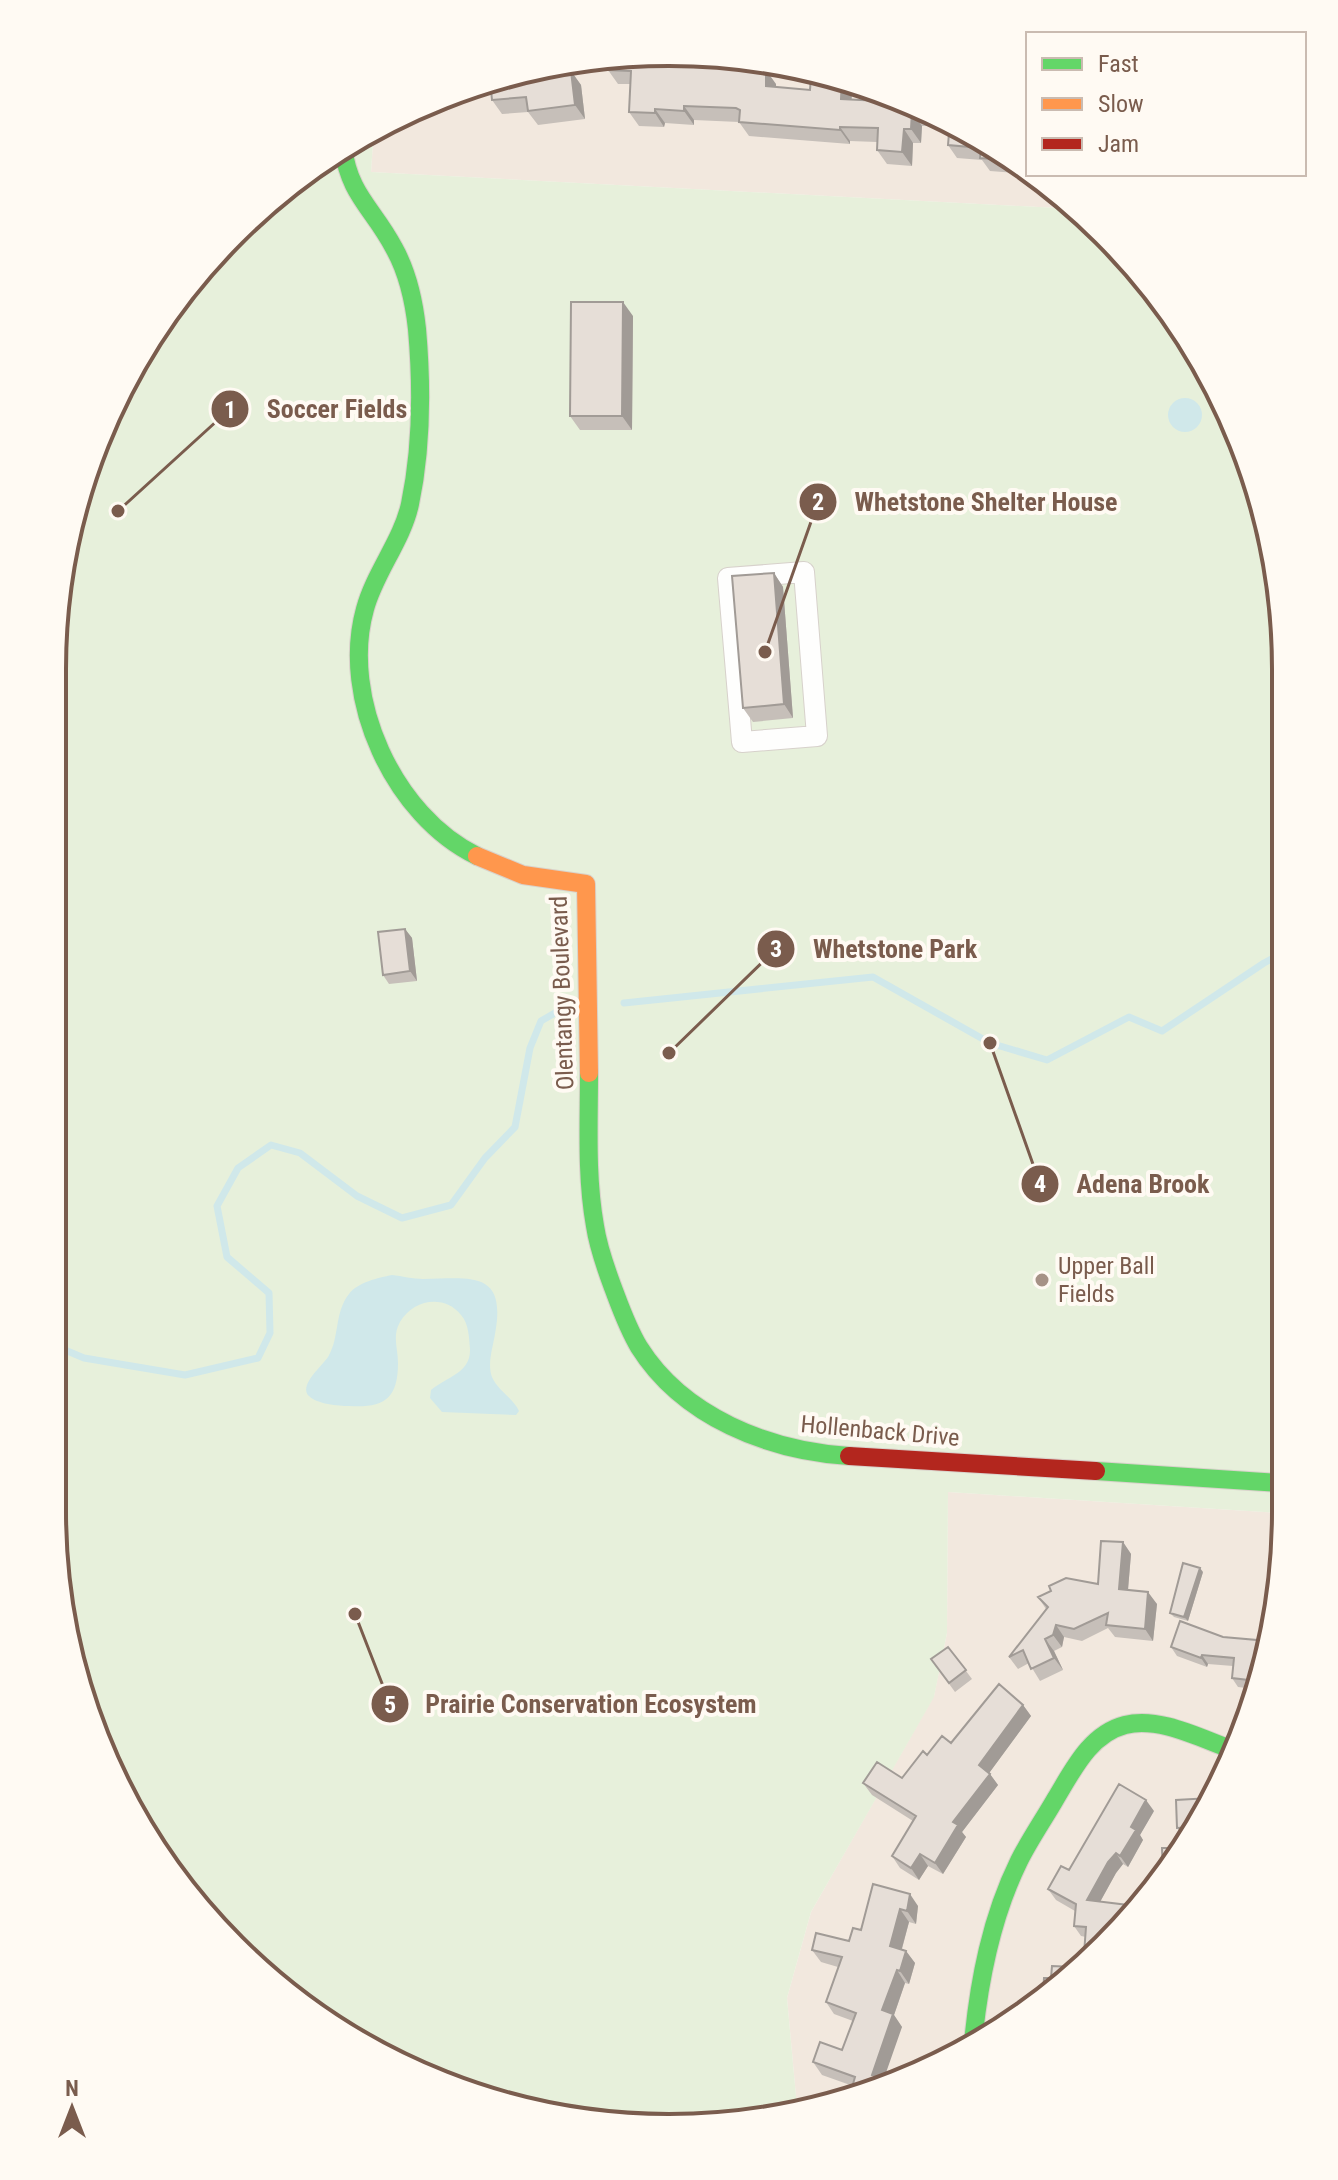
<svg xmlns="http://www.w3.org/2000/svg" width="1338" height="2180" font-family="'Roboto Condensed',sans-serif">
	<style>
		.residential { fill: #f2e8de }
		.green { fill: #e7f0db }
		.water { fill: #d0e8ea }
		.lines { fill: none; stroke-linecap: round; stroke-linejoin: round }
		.stream { stroke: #d0e8ea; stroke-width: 7 }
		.street-casing { stroke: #d7d1cb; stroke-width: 22 }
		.fast-casing { stroke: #d9d2cb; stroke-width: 20 }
		.slow-casing { stroke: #d9d2cb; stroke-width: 20 }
		.jam-casing { stroke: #d9d2cb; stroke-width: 20 }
		.street { stroke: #fefefd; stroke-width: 20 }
		.fast { stroke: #63d668; stroke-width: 18 }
		.slow { stroke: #ff974d; stroke-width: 18 }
		.jam { stroke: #b3261e; stroke-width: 18 }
		.wall { fill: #c6bfb9 }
		.shaded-wall { fill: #a19b96 }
		.building { fill: #e6ded7; stroke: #a19b96; stroke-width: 2 }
		.poi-dot { fill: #a69286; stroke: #fffaf3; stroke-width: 3 }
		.labels { text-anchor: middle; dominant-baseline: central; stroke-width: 8; stroke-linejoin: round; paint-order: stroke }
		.street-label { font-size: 24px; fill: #7a5c4d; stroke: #fffaf3 }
		.poi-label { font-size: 24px; fill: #7a5c4d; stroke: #fffaf3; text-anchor: start }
		.rim { fill: none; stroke: #7a5c4d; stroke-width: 4 }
		.leader { fill: none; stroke: #7a5c4d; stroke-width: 3 }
		.callout-dot { fill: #7a5c4d; stroke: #fffaf3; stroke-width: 3 }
		.mark-label { font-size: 24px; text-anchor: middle; font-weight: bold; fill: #fff }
		.callout-label { font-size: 26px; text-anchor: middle; font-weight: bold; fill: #7a5c4d; stroke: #fffaf3; stroke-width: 8; stroke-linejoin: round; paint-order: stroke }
	</style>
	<rect width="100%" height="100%" fill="#f9f5f0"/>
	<path class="residential" d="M709 53 828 73 941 115 1028 169V174H1036L1044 179 1076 209 371 172 374 128 470 85 588 57Z
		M948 1492 1281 1513V1591L1239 1747 1159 1886 1012 2024 867 2095 797 2107 787 1998 811 1912 934 1696 947 1633Z"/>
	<path class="green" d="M374 128 371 172 1076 209 1133 263 1204 361 1265 509 1285 628 1281 1513 948 1492 947 1633 934 1697 811 1912 787 1998 797 2107 669 2128 471 2095 326 2024 179 1886 85 1709 52 1511 57 589 99 433 179 294 262 205 360 135Z"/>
	<path class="water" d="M1168 415a17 17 0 1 1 34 0a17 17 0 1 1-34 0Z
		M392 1275C402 1276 413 1279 423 1279 471 1278 507 1270 495 1334 493 1347 487 1364 492 1377 498 1391 513 1398 519 1411L516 1415 442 1412 430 1398 431 1390C446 1377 471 1373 470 1349 469 1338 469 1324 461 1315 445 1294 413 1299 400 1322 392 1336 398 1348 398 1363 398 1400 383 1408 349 1406 338 1406 317 1404 309 1396 298 1386 322 1366 328 1357 340 1337 334 1313 349 1294 358 1282 378 1278 392 1275Z"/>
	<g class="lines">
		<path class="stream" d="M624 1003 873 977 990 1043 1047 1060 1129 1017 1162 1031 1264 963 1283 953
			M53 1345 84 1358 185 1375 258 1358 270 1333 269 1293 227 1257 217 1206 238 1168 271 1145 300 1153 357 1196 402 1218 451 1205 485 1158 515 1127 530 1048 541 1021 560 1010"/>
		<defs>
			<path id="street" d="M804 572 817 736 742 742 728 578Z"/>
			<path id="fast" d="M343 147C349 195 373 208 394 248 408 273 414 301 417 329 422 386 422 447 410 504 402 541 375 572 365 609 340 698 394 816 477 856
				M589 1073C589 1124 586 1176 595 1226 598 1246 605 1266 612 1285 620 1306 627 1327 639 1347 683 1417 769 1451 849 1456
				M1096 1471 1281 1483
				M973 2043C979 1980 991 1918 1019 1861 1030 1839 1044 1819 1056 1798 1073 1770 1090 1734 1125 1725 1161 1716 1203 1740 1236 1751"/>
			<path id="slow" d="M477 856 523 875 586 884 589 1073"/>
			<path id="jam" d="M849 1456 1096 1471"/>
		</defs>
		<use href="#street" class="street-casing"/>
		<use href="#fast" class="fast-casing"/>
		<use href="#slow" class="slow-casing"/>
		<use href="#jam" class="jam-casing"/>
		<use href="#street" class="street"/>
		<use href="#fast" class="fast"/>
		<use href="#slow" class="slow"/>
		<use href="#jam" class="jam"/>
	</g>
	<path class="wall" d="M694 57 727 59 733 68 776 84V87L810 90 839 77 843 78 852 91 851 100 880 101V92L941 115 943 126H922L921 143H913L912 166 887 164 877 150V142L850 141V144L749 136 739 122 694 120V125L665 123 664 127 639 126 629 112 631 84H618L608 70Z
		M555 65 557 73 571 71 581 85 585 119 538 125 528 112 502 114 492 100 490 80Z
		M950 121 1017 162 1016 173 990 171 982 160 957 158 948 145Z
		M633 316 632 430H580L570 416Z
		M774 573 783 587 793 718 753 722 743 708Z
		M405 929 412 938 417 981 389 984 383 975Z
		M1123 1542 1131 1554 1128 1590 1157 1604 1153 1641 1115 1637 1108 1628 1082 1641 1064 1637 1062 1647 1054 1651 1063 1670 1040 1681 1029 1663 1018 1669 1009 1657 1046 1609 1038 1597 1098 1584Z
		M1203 1572 1188 1621 1174 1617 1170 1613Z
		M1223 1637 1268 1641 1255 1689 1238 1687 1232 1678 1233 1666 1208 1664 1207 1667 1177 1656 1171 1647Z
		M948 1647 972 1679 955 1692 931 1659Z
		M1023 1705 1031 1716 989 1773 998 1785 962 1832 966 1837 943 1874 928 1866 919 1880 900 1868 892 1856 913 1821 872 1795 863 1783 902 1778 927 1755Z
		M1210 1798 1187 1837 1184 1838 1177 1828Z
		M1154 1811 1140 1835 1143 1840 1128 1867 1123 1864 1116 1873 1100 1902 1137 1907 1085 1955 1086 1937 1081 1936 1074 1926 1075 1911 1056 1900 1048 1889 1069 1870Z
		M873 1884 918 1906 916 1924 909 1922 902 1949 906 1951 915 1963 909 1984 905 1983 894 2015 902 2027 853 2086 822 2075 813 2062 842 2050 853 2021 834 2014 826 2002 838 1967 821 1962 812 1950 849 1941 861 1930Z"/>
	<path class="shaded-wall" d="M727 59 737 73 726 67Z
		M555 65 559 88 549 73 548 67Z
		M766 70 776 84V100L766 86Z
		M571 71 581 85 585 119 575 105Z
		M842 78 852 91 851 113 841 99Z
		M684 106 694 120V125L684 111Z
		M655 109 665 123 664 127 655 113Z
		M912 112 922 126 921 143 911 129Z
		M934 112 944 117 943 126Z
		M840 127 850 141V144L840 130Z
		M904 129 913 143 912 166 902 152Z
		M1007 156 1017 162 1016 173 1007 160Z
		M623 302 633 316 632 430 622 416Z
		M774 573 783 587 793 718 784 704Z
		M405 929 412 938 417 981 410 971Z
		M1123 1542 1131 1554 1127 1601 1119 1589Z
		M1200 1568 1203 1572 1188 1621 1184 1617Z
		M1148 1592 1157 1604 1153 1641 1145 1629Z
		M1056 1625 1064 1637 1062 1647 1053 1635Z
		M1045 1639 1054 1651 1063 1670 1054 1658Z
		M1202 1655 1208 1664 1207 1667 1201 1658Z
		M1023 1705 1031 1716 987 1776 979 1765Z
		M990 1774 998 1785 962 1832 966 1837 943 1874 935 1863 953 1822Z
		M1146 1800 1154 1811 1140 1835 1143 1840 1128 1867 1120 1856 1131 1827Z
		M1116 1853 1123 1864 1116 1873 1095 1911 1087 1900 1108 1862Z
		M920 1854 928 1866 919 1880 911 1868Z
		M910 1894 918 1906 916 1924 907 1911Z
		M900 1909 909 1922 899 1959 890 1946Z
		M906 1951 915 1963 909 1984 900 1971Z
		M897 1970 905 1983 894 2015 902 2027 881 2087 872 2075 882 2010Z"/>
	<path class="building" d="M686 54V57L727 59 726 67 766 70V86L810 90 811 76 839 77 842 78 841 99 880 101V92L933 112H912L911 129H904L902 152 877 150 878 128 840 127V130L739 122 740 110 736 108 684 106V111L655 109V113L629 112 631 71 608 70 609 57Z
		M548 67 549 73 571 71 575 105 528 111 526 97 492 100 490 80Z
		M950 121 1007 156V160L980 158 981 148 948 145Z
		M571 302H623L622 416H570Z
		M774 573 784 704 743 708 732 576Z
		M405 929 410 971 383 975 378 932Z
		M1101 1541 1123 1542 1119 1589 1148 1592 1145 1629 1106 1625 1108 1613 1074 1629 1056 1625 1053 1635 1045 1639 1054 1658 1031 1669 1023 1650 1009 1657 1048 1607 1038 1597 1051 1591 1049 1586 1066 1578 1098 1584Z
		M1183 1563 1200 1568 1184 1617 1170 1613Z
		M1180 1621 1223 1637 1268 1641 1257 1681 1232 1678 1234 1658 1202 1655 1201 1658 1171 1647Z
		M948 1647 966 1670 949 1683 931 1659Z
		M999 1684 1023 1705 979 1765 990 1774 953 1822 958 1825 935 1863 920 1854 911 1868 892 1856 916 1816 863 1783 877 1762 902 1778 923 1751 927 1755 942 1736 951 1743Z
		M1119 1784 1146 1800 1131 1827 1136 1830 1120 1856 1116 1853 1108 1862 1087 1900 1136 1906V1907L1112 1930H1109L1108 1933 1086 1954H1084L1086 1927 1074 1926 1076 1904 1048 1889 1061 1866 1069 1870Z
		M1210 1798 1193 1827 1177 1828 1176 1800Z
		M1162 1848H1181L1166 1875H1163Z
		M873 1884 910 1894 907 1911 900 1909 890 1946 906 1951 900 1971 897 1970 882 2010 893 2014 872 2075 891 2080 890 2084 867 2095 849 2098 855 2077 813 2062 820 2042 842 2050 856 2013 826 2002 842 1957 812 1950 816 1933 849 1941 853 1928 861 1930Z
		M1052 1966 1072 1967 1043 1995 1044 1978H1051Z"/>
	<circle class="poi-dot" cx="1042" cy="1280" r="8"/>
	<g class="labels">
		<g class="street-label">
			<text transform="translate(562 993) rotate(-92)">Olentangy Boulevard</text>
			<text transform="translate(880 1431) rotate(5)">Hollenback Drive</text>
		</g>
		<g class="poi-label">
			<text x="1058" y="1266">Upper Ball<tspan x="1058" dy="28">Fields</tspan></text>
		</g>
	</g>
	<path d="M0 0H1338V2180H0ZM669 66H669A603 603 0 0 1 1272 669V1511A603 603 0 0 1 669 2114H669A603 603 0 0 1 66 1511V669A603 603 0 0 1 669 66Z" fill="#fffaf3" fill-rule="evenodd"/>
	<path class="rim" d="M669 66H669A603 603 0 0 1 1272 669V1511A603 603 0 0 1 669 2114H669A603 603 0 0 1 66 1511V669A603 603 0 0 1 669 66Z"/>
	<path class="leader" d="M118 511L230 409M765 652L818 502M669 1053L776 949M990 1043L1040 1184M355 1614L390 1704"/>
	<g class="callout-dot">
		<circle cx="118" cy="511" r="8"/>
		<circle cx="765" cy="652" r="8"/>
		<circle cx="669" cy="1053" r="8"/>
		<circle cx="990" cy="1043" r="8"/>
		<circle cx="355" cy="1614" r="8"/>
		<circle cx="230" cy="409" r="20"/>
		<circle cx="818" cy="502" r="20"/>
		<circle cx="776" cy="949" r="20"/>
		<circle cx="1040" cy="1184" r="20"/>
		<circle cx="390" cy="1704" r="20"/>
	</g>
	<g class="mark-label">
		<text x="230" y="418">1</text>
		<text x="818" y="510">2</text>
		<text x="776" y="957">3</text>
		<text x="1040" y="1192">4</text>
		<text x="390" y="1713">5</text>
	</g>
	<g class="callout-label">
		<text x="337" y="418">Soccer Fields</text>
		<text x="986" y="511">Whetstone Shelter House</text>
		<text x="895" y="958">Whetstone Park</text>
		<text x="1143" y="1193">Adena Brook</text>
		<text x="591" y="1713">Prairie Conservation Ecosystem</text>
	</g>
	<rect x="1026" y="32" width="280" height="144" fill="#fffaf3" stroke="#cabbb1" stroke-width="2"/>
	<rect x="1042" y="58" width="40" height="12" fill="#63d668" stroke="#cabbb1" stroke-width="2"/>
	<text x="1098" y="72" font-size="24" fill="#7a5c4d">Fast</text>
	<rect x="1042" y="98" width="40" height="12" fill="#ff974d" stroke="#cabbb1" stroke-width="2"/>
	<text x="1098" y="112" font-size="24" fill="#7a5c4d">Slow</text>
	<rect x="1042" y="138" width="40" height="12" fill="#b3261e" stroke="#cabbb1" stroke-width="2"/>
	<text x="1098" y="152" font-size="24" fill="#7a5c4d">Jam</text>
	<g transform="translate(72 2108)" stroke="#fffaf3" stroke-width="6" paint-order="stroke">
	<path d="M0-6L14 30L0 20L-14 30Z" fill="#7a5c4d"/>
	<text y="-12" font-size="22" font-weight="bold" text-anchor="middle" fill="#7a5c4d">N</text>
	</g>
</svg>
